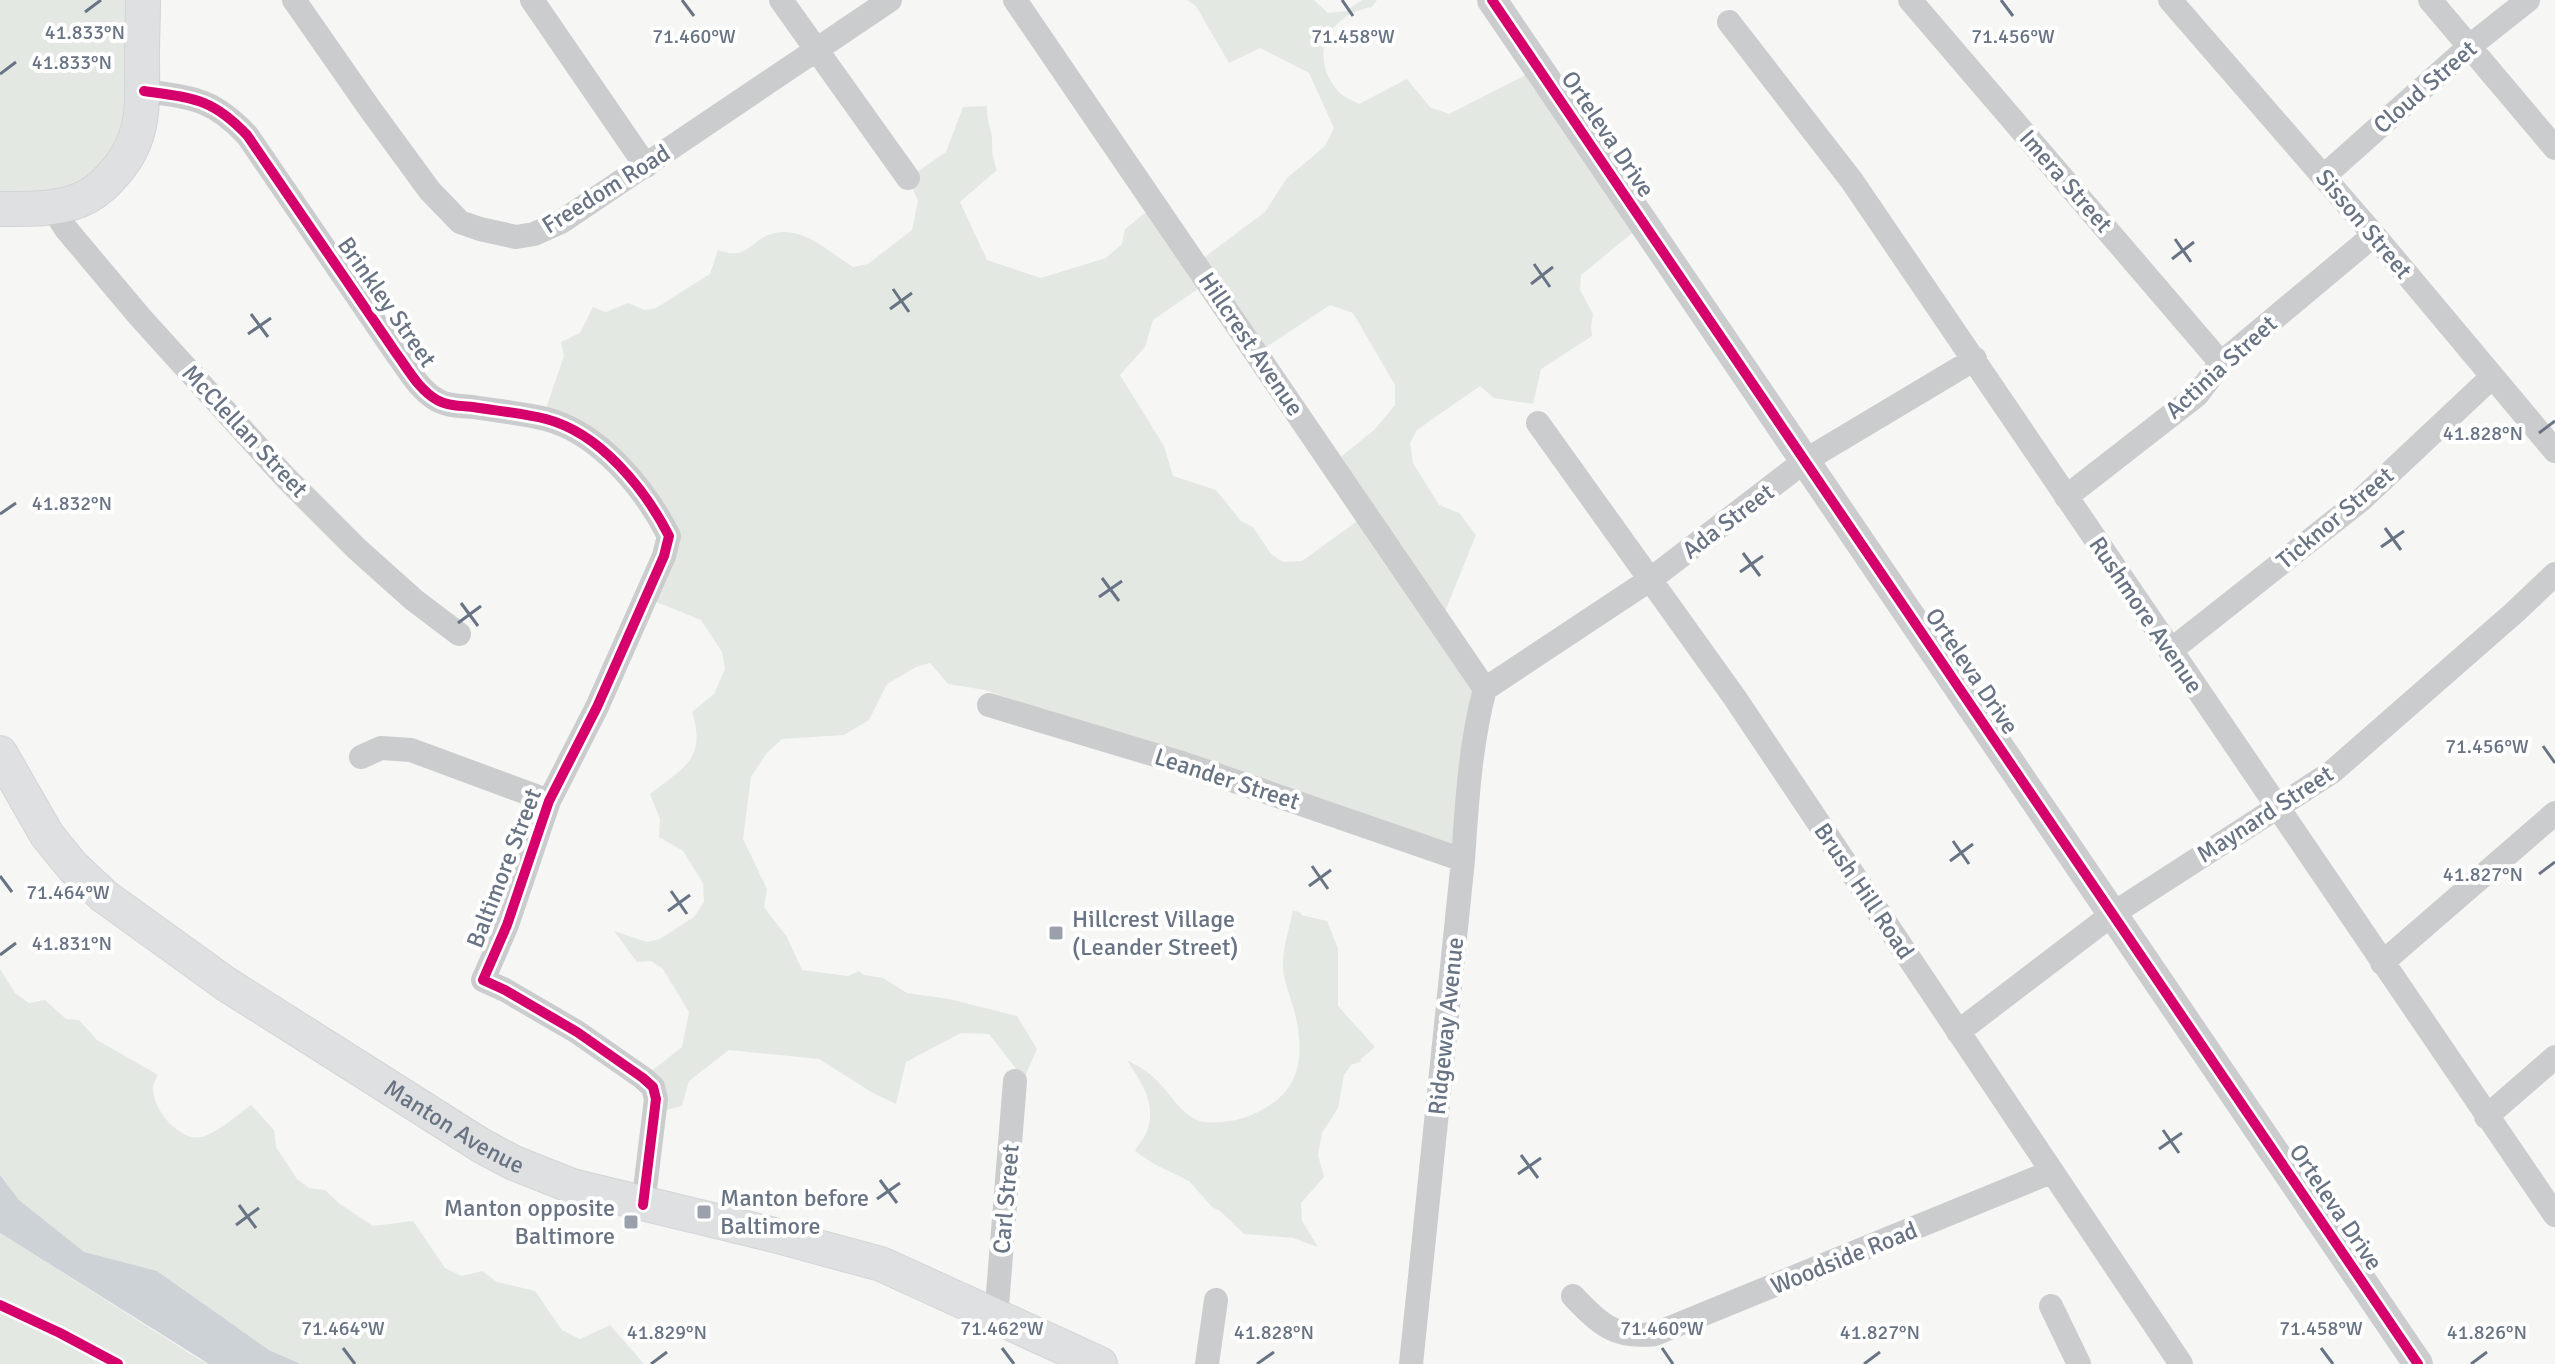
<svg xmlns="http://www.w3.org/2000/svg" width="2555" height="1364" font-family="Signika,sans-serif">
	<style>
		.green { fill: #e4e8e3; fill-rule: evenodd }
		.water { fill: #cdd2d6 }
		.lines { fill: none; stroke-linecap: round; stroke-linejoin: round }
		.secondary-casing { stroke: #d3d4d5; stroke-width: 36 }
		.minor { stroke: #cbcccd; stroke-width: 24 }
		.tertiary { stroke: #cbcccd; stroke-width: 30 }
		.secondary { stroke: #dfe0e1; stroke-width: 34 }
		.cycleway-casing { stroke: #fff; stroke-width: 15 }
		.cycleway { stroke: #d6006c; stroke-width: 10 }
		.ticks { fill: none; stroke: #687384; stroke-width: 3 }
		.poi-dot { fill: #9aa1ac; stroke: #fff; stroke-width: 3 }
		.labels { text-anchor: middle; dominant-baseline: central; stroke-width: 8; stroke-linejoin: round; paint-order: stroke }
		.street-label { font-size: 24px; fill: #687384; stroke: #fff }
		.poi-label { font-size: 24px; fill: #687384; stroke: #fff; text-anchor: start }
		.ticks-label { font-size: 20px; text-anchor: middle; fill: #687384; stroke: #fff; stroke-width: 8; stroke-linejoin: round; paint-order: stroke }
	</style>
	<rect width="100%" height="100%" fill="#f6f6f5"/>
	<path class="green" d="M0 0H149L119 170 0 214Z
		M1187 0H1314L1328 13 1346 11 1362 0H1377L1372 7C1329 14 1307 55 1338 91 1343 97 1352 100 1359 104L1407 79 1430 107 1449 114 1539 68 1642 225 1581 275 1580 290 1593 314 1591 326 1592 336 1541 369 1533 404 1494 398 1480 386 1417 430 1410 443 1413 463 1439 505 1459 513 1476 535 1442 619 1485 686 1454 852 1153 750 985 690 948 684 930 663 916 667 887 684 869 720 844 735 782 739 766 754 751 777 743 839 767 889 764 907 787 937 802 970 848 976 859 971 864 975 883 978 907 993 949 999 1017 1016 1037 1049 1024 1079 989 1034 961 1033 906 1062 896 1104 873 1093 819 1059 729 1050 689 1081 682 1106 660 1112 645 1076 682 1047 689 1012 663 969 651 961 637 962 614 931 647 942 660 939 694 917 704 902 703 883 683 851 659 837 660 819 650 794C683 768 707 759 692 712L714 694 725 669 722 652 701 620 649 599 668 534 614 462 542 420 564 356 561 342 580 333 593 307 606 312 628 303 645 310 656 308 710 274 718 250C749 262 750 238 775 233 805 227 830 253 853 267L868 264 912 230 918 201 908 178 946 152 963 107 987 106C986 121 991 126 992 138 992 150 992 157 997 170L960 202 987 260 1041 278 1106 258 1122 244 1125 229 1156 204 1202 259 1265 212 1287 178 1325 146 1334 128 1309 73 1260 48 1229 63 1196 6ZM1211 280 1263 349 1330 305 1353 313 1395 385V405L1375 429 1336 461 1367 514 1302 561 1283 562 1271 554 1253 527 1241 521 1216 490 1173 476 1164 446 1120 375 1145 347 1153 320Z
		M1293 910 1301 913V915L1327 921 1338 948V1006L1375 1047 1360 1060 1362 1061 1351 1065 1344 1075 1338 1108 1322 1133 1318 1155 1324 1177 1301 1203 1302 1221 1318 1247 1293 1238 1244 1234 1220 1211 1212 1207 1189 1181 1154 1164 1135 1151C1138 1145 1143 1140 1146 1134 1158 1105 1142 1084 1127 1060 1140 1067 1152 1074 1161 1085 1173 1098 1180 1111 1195 1119 1207 1126 1237 1121 1249 1116 1296 1097 1306 1066 1296 1018 1293 1004 1287 990 1284 976 1280 955 1289 931 1293 910Z
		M0 969 15 993 29 1003 45 1000 66 1019 79 1020 97 1040 158 1075C156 1078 154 1082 153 1086 151 1108 181 1145 205 1136 221 1130 237 1115 251 1105L274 1130 276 1147 297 1179 309 1188 325 1190 340 1204 373 1226 413 1221 445 1268 462 1276 482 1271 497 1282 535 1291 562 1330 580 1339 610 1325 644 1364H301L269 1350 157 1271 84 1253 19 1200 0 1175Z
		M0 1233 197 1358 209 1364H0Z"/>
	<path class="water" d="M0 1175 19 1200 84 1252 157 1271 269 1350 301 1364H209L0 1233Z"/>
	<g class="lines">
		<defs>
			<g id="secondary">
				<path d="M0 209C26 209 55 210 80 200 92 195 102 187 110 178 147 140 142 105 142 56 142 37 143 19 143 0"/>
				<path id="s1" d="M0 753 47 835 73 867 104 896 226 984 482 1146 514 1163 572 1186 774 1235 881 1264 1100 1364"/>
			</g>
		</defs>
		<use href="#secondary" class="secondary-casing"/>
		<path class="minor" d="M294 0 370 109 430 191 460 222 480 229 516 237 534 234 561 222 890 0
			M532 0 646 166
			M781 0 908 178
			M1015 0 1485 689
			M1910 0 2221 363
			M2170 0 2374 235 2555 451
			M2430 0 2555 148
			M1729 22 1852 181 2555 1215
			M144 91C193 98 212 98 247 135L396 353C408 369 419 390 437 400 447 406 461 406 473 407 497 411 522 413 546 419 600 433 645 489 669 536L664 556 597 707 549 801 507 925 483 980 505 990 577 1032 643 1078 653 1087 656 1099 643 1205
			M2324 176 2470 46 2528 0
			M52 207 66 229 140 317 285 477 357 549 414 600 459 634
			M1538 423 1735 698 2181 1364
			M2066 497 2197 395 2221 363 2374 235
			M2170 651 2361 500 2492 377
			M1485 689 1651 579 1806 460 1975 359
			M989 705 1185 764 1463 860
			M361 757 381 748 411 750 549 801
			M2382 963 2555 813
			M1958 1032 2114 913 2332 772 2515 612 2555 574
			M2486 1117 2555 1057
			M1573 1296C1600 1324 1614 1339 1655 1334L2051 1172
			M2051 1306 2079 1364
			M996 1318 1015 1081
			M1207 1364 1216 1300
			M1411 1364 1463 860C1467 803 1470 744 1485 689"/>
		<path class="tertiary" d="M1492 0C1800 455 2111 908 2418 1364"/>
		<use href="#secondary" class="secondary"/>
		<defs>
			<path id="cycleway" d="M1492 0C1800 455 2111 908 2418 1364
				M144 91C193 98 212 98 247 135L396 353C408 369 419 390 437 400 447 406 461 406 473 407 497 411 522 413 546 419 600 433 645 489 669 536L664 556 597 707 549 801 507 925 483 980 505 990 577 1032 643 1078 653 1087 656 1099 643 1205
				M0 1305 60 1333 118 1364"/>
		</defs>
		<use href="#cycleway" class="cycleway-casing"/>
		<use href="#cycleway" class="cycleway"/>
	</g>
	<path class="ticks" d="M682 0 694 16M1342 0 1353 16M2001 0 2013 16M85 12 101 0M0 74 16 62M2175 239 2191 262M2172 259 2194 242M1534 264 1550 287M1531 284 1553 267M893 289 909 312M890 309 912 293M251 314 268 337M248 334 271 318M2539 433 2555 421M0 514 16 503M2385 528 2401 550M2381 547 2404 531M1743 553 1760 576M1740 572 1763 556M1102 578 1119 601M1099 597 1122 581M461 603 478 626M458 623 481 606M2543 746 2555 763M1953 841 1969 864M1950 861 1973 844M1312 866 1328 889M2539 874 2555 862M0 876 12 892M1309 886 1331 870M671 891 687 914M668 911 690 895M0 955 16 943M2163 1130 2179 1153M2159 1149 2182 1133M1521 1155 1538 1178M1518 1174 1541 1158M880 1180 897 1203M877 1199 900 1183M239 1205 256 1228M236 1225 259 1208M343 1348 355 1364M1002 1348 1014 1364M1662 1348 1673 1364M2321 1348 2333 1364M651 1364 667 1352M1257 1364 1274 1352M1864 1364 1880 1352M2471 1364 2487 1352"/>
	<g class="poi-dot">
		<rect x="1048" y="925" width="16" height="16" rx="4"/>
		<rect x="696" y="1204" width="16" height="16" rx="4"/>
		<rect x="623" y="1214" width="16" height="16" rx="4"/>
	</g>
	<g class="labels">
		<g class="street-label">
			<text transform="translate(2425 87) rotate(-41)">Cloud Street</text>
			<text transform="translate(1608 134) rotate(56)">Orteleva Drive</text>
			<text transform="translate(2066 181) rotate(49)">Imera Street</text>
			<text transform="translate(606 189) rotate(-32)">Freedom Road</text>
			<text transform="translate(2364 224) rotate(50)">Sisson Street</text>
			<text transform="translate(387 302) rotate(55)">Brinkley Street</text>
			<text transform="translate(1251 344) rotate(56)">Hillcrest Avenue</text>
			<text transform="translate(2221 367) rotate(-42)">Actinia Street</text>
			<text transform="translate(245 431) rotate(47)">McClellan Street</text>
			<text transform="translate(2335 518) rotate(-40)">Ticknor Street</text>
			<text transform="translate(1728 521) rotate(-37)">Ada Street</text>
			<text transform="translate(2146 615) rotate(56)">Rushmore Avenue</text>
			<text transform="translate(1972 671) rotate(56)">Orteleva Drive</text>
			<text transform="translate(1227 779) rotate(18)">Leander Street</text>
			<text transform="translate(2265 814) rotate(-33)">Maynard Street</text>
			<text transform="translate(504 868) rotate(-69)">Baltimore Street</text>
			<text transform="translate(1864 891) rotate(56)">Brush Hill Road</text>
			<text transform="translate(1446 1026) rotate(-84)">Ridgeway Avenue</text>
			<text stroke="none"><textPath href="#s1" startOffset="598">Manton Avenue</textPath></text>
			<text transform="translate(1006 1199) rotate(-85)">Carl Street</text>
			<text transform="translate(2336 1207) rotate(56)">Orteleva Drive</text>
			<text transform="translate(1844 1258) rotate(-22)">Woodside Road</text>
		</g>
		<g class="poi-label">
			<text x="1072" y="919">Hillcrest Village<tspan x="1072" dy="28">(Leander Street)</tspan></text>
			<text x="720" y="1198">Manton before<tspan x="720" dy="28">Baltimore</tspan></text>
			<text x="615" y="1208" text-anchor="end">Manton opposite<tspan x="615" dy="28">Baltimore</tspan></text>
		</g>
	</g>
	<g class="ticks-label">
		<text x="85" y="39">41.833°N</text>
		<text x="694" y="43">71.460°W</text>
		<text x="1353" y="43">71.458°W</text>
		<text x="2013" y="43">71.456°W</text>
		<text x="72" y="69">41.833°N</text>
		<text x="2483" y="440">41.828°N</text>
		<text x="72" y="510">41.832°N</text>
		<text x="2487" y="753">71.456°W</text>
		<text x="2483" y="881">41.827°N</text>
		<text x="68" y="899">71.464°W</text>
		<text x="72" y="950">41.831°N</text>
		<text x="343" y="1335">71.464°W</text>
		<text x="1002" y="1335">71.462°W</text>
		<text x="1662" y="1335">71.460°W</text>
		<text x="2321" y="1335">71.458°W</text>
		<text x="667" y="1339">41.829°N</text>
		<text x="1274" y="1339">41.828°N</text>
		<text x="1880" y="1339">41.827°N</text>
		<text x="2487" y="1339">41.826°N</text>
	</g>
</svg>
